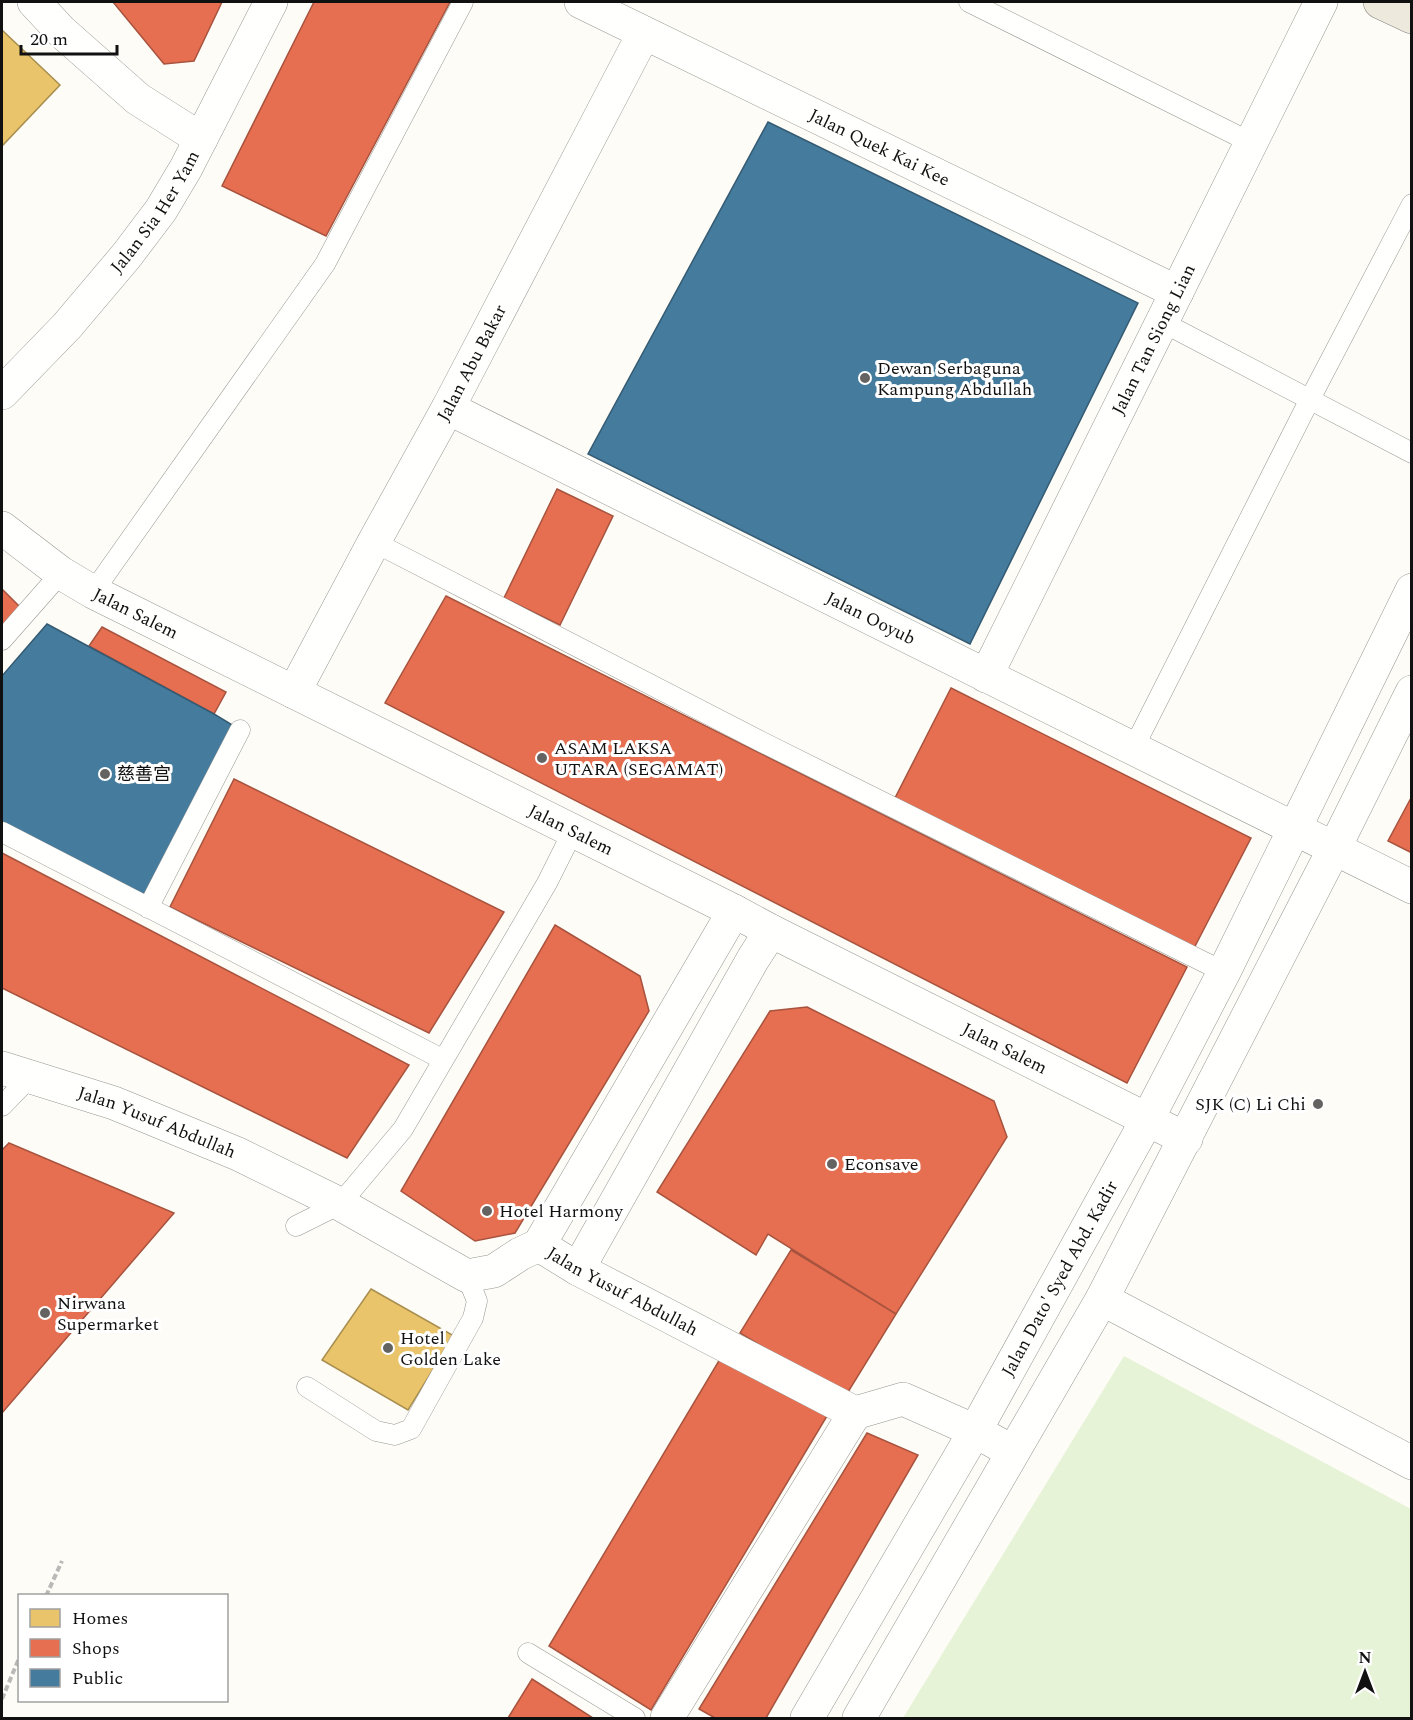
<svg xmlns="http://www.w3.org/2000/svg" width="1413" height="1720" font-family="Spectral,'Noto Sans SC',serif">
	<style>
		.green { fill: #e7f3d7 }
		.homes { fill: #e9c46a; stroke: #a88e4f; stroke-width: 1.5 }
		.shops { fill: #e76f51; stroke: #a7533e; stroke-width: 1.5 }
		.public { fill: #457b9d; stroke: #355b73; stroke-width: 1.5 }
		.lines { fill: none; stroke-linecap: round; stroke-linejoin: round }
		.service-casing { stroke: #979795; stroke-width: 21 }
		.minor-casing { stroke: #979795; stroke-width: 34 }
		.tertiary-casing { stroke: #979795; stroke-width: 34 }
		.primary-casing { stroke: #858482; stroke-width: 34 }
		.path { stroke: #b9b9b8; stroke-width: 4; stroke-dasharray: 6 3; stroke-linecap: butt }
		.service { stroke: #fffffe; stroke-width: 20 }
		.minor { stroke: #fffffe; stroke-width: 33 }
		.tertiary { stroke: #fffffe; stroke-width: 33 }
		.primary { stroke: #ede9dc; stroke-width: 33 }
		.poi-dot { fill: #646362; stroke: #fff; stroke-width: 2 }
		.labels { text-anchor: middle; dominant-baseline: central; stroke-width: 6; stroke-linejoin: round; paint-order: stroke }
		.street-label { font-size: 18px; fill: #111; stroke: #fff }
		.poi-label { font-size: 18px; fill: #111; stroke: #fff; text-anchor: start }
	</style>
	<rect width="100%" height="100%" fill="#fdfcf7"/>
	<path class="green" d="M1124 1356 1411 1509V1718H903Z"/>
	<path class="homes" d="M2 30 60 85 2 146Z
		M371 1289 454 1336 408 1410 322 1360Z"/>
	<path class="shops" d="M113 2H222L194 61 164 64Z
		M314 2H450L326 236 222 186Z
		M557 489 613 516 560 625 504 598Z
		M2 589 22 609 2 629Z
		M446 596 1187 967 1127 1083 385 703Z
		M102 627 226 692 214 714 89 646Z
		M951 688 1251 838 1192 952 895 798Z
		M234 779 504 912 429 1033 170 907Z
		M1412 796V853L1388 841Z
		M2 853 409 1065 347 1158 2 988Z
		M555 925 640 976 649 1011 515 1233 475 1241 401 1191Z
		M807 1007 994 1101 1007 1137 896 1314 768 1234 756 1255 657 1192 770 1011Z
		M9 1143 174 1213 2 1413V1150Z
		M791 1250 896 1314 845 1397 740 1333Z
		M720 1359 827 1416 651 1710 549 1646Z
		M867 1433 918 1455 766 1718H715L699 1709Z
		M532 1679 593 1718H508Z"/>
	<path class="public" d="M768 122 1138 303 970 644 588 454Z
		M47 624 214 714 234 726 144 895 2 822V676Z"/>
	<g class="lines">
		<defs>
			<path id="service" d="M969 2 1252 143
				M1162 322 1412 453
				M374 542 760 741 1224 972
				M93 592 325 264 463 2
				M2 640 61 573
				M1133 749 1310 399 1412 204
				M2 832 442 1059
				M148 908 240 730
				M2 1106 30 1077
				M296 1226 340 1204 403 1129 547 883 573 831
				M307 1387 376 1431 395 1435 411 1429 473 1318 477 1301 467 1276
				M528 1653 635 1718"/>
			<g id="minor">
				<path d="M34 2 62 32 138 99 201 139"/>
				<path id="s1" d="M581 2 1177 292"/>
				<path id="s2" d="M448 408 1412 887"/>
				<path id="s3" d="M2 528 61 573 93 592 734 911 771 931 1186 1139"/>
				<path id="s4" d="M986 676 1321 2"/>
				<path id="s5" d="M294 692 374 542 448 408 644 33"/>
				<path id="s6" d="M2 1068 114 1103 238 1154 340 1204 467 1276 494 1271 520 1254 539 1245 578 1269 855 1413 903 1399 975 1431 1013 1452"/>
				<path d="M539 1245 734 911"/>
				<path d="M578 1269 753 959 771 931"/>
				<path d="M1102 1299 1412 1463"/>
				<path d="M667 1718 855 1413"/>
			</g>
			<g id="tertiary">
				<path id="s7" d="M2 393 67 326 127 255 161 210 186 168 271 2"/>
				<path id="s8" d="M807 1718 975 1431 1147 1120 1224 972 1412 590"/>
				<path d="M859 1718 1102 1299 1334 849 1412 692"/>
			</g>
			<path id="primary" d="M1380 2 1412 17"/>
		</defs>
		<use href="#service" class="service-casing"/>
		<use href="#minor" class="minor-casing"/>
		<use href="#tertiary" class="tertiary-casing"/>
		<use href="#primary" class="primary-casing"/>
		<path class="path" d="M46 1596 62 1561
			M2 1699 20 1656"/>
		<use href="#service" class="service"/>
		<use href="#minor" class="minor"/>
		<use href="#tertiary" class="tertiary"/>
		<use href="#primary" class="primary"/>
	</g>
	<g class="poi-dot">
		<circle cx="865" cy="378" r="6"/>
		<circle cx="542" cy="758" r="6"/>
		<circle cx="105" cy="774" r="6"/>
		<circle cx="1318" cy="1104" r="6"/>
		<circle cx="832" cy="1164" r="6"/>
		<circle cx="487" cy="1211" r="6"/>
		<circle cx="45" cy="1313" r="6"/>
		<circle cx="388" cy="1348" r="6"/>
	</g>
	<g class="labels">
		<g class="street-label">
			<text stroke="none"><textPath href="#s1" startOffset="332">Jalan Quek Kai Kee</textPath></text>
			<text stroke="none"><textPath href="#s7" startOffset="238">Jalan Sia Her Yam</textPath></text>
			<text stroke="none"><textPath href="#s4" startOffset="376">Jalan Tan Siong Lian</textPath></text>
			<text stroke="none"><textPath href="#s5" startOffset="374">Jalan Abu Bakar</textPath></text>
			<text stroke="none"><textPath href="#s3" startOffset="159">Jalan Salem</textPath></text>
			<text stroke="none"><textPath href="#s2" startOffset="472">Jalan Ooyub</textPath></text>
			<text stroke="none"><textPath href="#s3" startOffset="645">Jalan Salem</textPath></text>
			<text stroke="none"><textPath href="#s3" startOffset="1131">Jalan Salem</textPath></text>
			<text stroke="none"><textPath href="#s6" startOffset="164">Jalan Yusuf Abdullah</textPath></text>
			<text stroke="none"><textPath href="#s8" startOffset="507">Jalan Dato' Syed Abd. Kadir</textPath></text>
			<text stroke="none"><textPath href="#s6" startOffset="686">Jalan Yusuf Abdullah</textPath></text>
		</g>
		<g class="poi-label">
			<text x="877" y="368">Dewan Serbaguna<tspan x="877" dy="21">Kampung Abdullah</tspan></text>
			<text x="554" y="748">ASAM LAKSA<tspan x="554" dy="21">UTARA (SEGAMAT)</tspan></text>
			<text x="117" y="774">慈善宫</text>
			<text x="1306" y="1104" text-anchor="end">SJK (C) Li Chi</text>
			<text x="844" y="1164">Econsave</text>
			<text x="499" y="1211">Hotel Harmony</text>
			<text x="57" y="1303">Nirwana<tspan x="57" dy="21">Supermarket</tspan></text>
			<text x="400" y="1338">Hotel<tspan x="400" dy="21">Golden Lake</tspan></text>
		</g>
	</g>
	<rect width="1413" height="1720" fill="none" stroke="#111111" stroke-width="6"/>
	<rect x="18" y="1594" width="210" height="108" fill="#ffffff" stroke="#a0a0a0" stroke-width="1.5"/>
	<rect x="30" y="1609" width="30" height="18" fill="#e9c46a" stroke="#a0a0a0" stroke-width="1.5"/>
	<text x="72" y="1624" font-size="18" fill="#111111">Homes</text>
	<rect x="30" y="1639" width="30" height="18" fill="#e76f51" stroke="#a0a0a0" stroke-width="1.5"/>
	<text x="72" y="1654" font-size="18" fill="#111111">Shops</text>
	<rect x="30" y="1669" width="30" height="18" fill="#457b9d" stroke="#a0a0a0" stroke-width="1.5"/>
	<text x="72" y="1684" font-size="18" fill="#111111">Public</text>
	<g transform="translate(1365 1672)" stroke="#ffffff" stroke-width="4.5" paint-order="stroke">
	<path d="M0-4.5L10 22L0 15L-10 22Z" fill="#111111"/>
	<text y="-9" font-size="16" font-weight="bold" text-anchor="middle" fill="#111111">N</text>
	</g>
	<path d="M21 45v9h96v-9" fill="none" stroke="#111111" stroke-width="3"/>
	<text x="30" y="45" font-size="18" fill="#111111" stroke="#ffffff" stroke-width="4.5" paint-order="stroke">20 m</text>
</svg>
